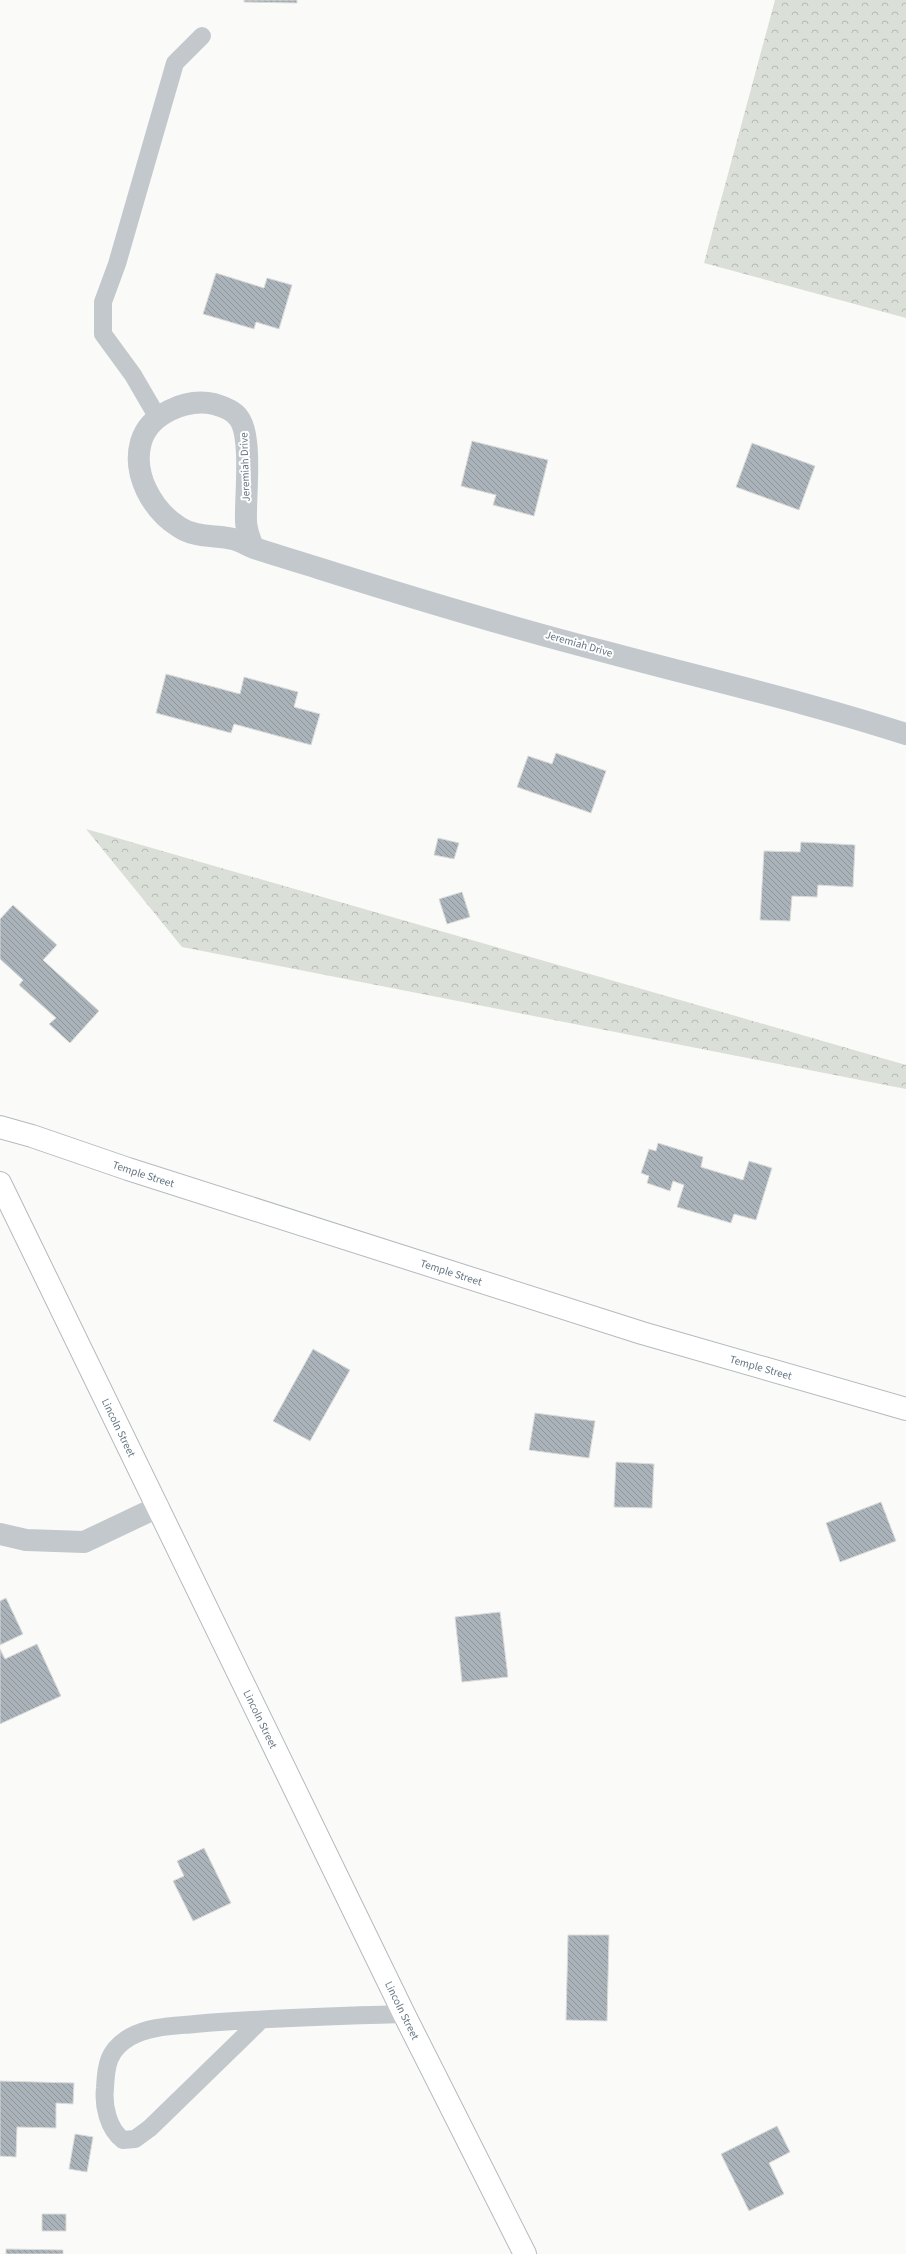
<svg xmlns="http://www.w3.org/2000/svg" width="906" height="2254" font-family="'Source Sans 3',sans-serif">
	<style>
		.park { fill: url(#park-crowns) }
		.building { fill: url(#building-back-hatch); stroke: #dcdcda }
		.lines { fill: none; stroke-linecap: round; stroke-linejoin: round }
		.secondary-casing { stroke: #b3babf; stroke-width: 24 }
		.lane { stroke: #c3c8cc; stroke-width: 18 }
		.street { stroke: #c3c8cc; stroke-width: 22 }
		.secondary { stroke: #fff; stroke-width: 22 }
		.labels { text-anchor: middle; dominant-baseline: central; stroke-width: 4; stroke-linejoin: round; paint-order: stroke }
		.street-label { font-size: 11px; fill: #657683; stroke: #fff }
	</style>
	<defs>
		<pattern id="park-crowns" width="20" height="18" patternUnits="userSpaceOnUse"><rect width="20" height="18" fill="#dadfd7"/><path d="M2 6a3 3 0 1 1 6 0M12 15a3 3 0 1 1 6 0" fill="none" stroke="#b4b9b4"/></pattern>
		<pattern id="building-back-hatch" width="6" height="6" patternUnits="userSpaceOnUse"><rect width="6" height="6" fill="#aab3b9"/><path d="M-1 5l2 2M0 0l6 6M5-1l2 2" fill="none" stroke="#8e969c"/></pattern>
	</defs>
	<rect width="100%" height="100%" fill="#fafaf8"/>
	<path class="park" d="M775 0H906V318L704 263Z
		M86 829 906 1065V1089L182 947Z"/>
	<path class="building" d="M244 0H297V3L244 2Z
		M216 273 264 288 267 278 292 285 279 329 256 322 254 329 203 314Z
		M472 441 548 460 534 516 493 505 496 495 461 486Z
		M752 443 815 466 799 510 736 487Z
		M166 674 240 694 244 677 298 692 294 707 320 714 311 745 234 724 231 733 156 713Z
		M556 753 606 771 591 813 517 787 528 756 552 764Z
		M438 838 459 843 454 859 434 855Z
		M801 842 855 845 853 887 818 885 817 897 792 896 790 921 760 920 764 851 800 852Z
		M462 892 470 917 447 924 439 899Z
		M13 905 57 945 43 960 99 1011 70 1043 49 1024 56 1018 19 985 23 980 0 959V919Z
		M658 1143 703 1157 701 1167 743 1180 749 1161 772 1168 756 1220 734 1214 731 1223 677 1207 684 1185 673 1181 670 1191 647 1183 649 1176 641 1173 649 1149 656 1151Z
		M313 1349 350 1370 310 1441 273 1421Z
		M535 1413 595 1421 589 1458 529 1450Z
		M616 1462 654 1464 652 1508 614 1507Z
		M881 1502 896 1541 840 1562 826 1523Z
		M6 1598 23 1634 0 1645V1601Z
		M500 1612 508 1677 462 1682 455 1617Z
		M37 1644 61 1696 0 1724V1649L5 1659Z
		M204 1848 231 1903 193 1921 173 1881 184 1876 177 1861Z
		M568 1935H609L607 2021 566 2020Z
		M0 2081 74 2083 73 2104 56 2103V2128L17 2127 16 2157 0 2156Z
		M777 2126 790 2152 769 2163 784 2194 749 2211 721 2154Z
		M75 2134 93 2137 87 2172 69 2169Z
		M42 2214H66V2231H42Z
		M6 2249 63 2250V2254H6Z"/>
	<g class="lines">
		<defs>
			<g id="secondary">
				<path id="s1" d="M0 1127 32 1136 128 1169 642 1333 906 1409"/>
				<path id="s2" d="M0 1183 404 2014 525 2254"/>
			</g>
		</defs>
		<use href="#secondary" class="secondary-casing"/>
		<path class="lane" d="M158 418 133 375 103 334V302L117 264 175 63 202 36
			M261 2020 150 2128 135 2139 123 2140C108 2129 103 2105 105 2088 106 2065 108 2050 130 2037 149 2026 174 2026 195 2024 265 2018 335 2016 404 2014"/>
		<path class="street" d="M253 547C250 539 246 530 246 521 245 497 253 434 238 417 233 410 221 406 214 404 186 398 149 414 141 442 132 474 152 510 179 527 195 538 216 535 233 539 240 541 247 545 254 548 275 555 296 561 318 568 413 598 509 627 606 652 706 679 807 702 906 734
			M0 1534 26 1540 84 1542 158 1507"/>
		<use href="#secondary" class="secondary"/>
	</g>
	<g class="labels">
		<g class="street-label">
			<text transform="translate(245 467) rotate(-92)">Jeremiah Drive</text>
			<text transform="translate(579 644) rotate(16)">Jeremiah Drive</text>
			<text stroke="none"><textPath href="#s1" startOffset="151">Temple Street</textPath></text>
			<text stroke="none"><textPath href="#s1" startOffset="474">Temple Street</textPath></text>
			<text stroke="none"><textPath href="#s1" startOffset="798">Temple Street</textPath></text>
			<text stroke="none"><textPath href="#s2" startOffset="272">Lincoln Street</textPath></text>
			<text stroke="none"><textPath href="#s2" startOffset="596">Lincoln Street</textPath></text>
			<text stroke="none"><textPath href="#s2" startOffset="920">Lincoln Street</textPath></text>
		</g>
	</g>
</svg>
